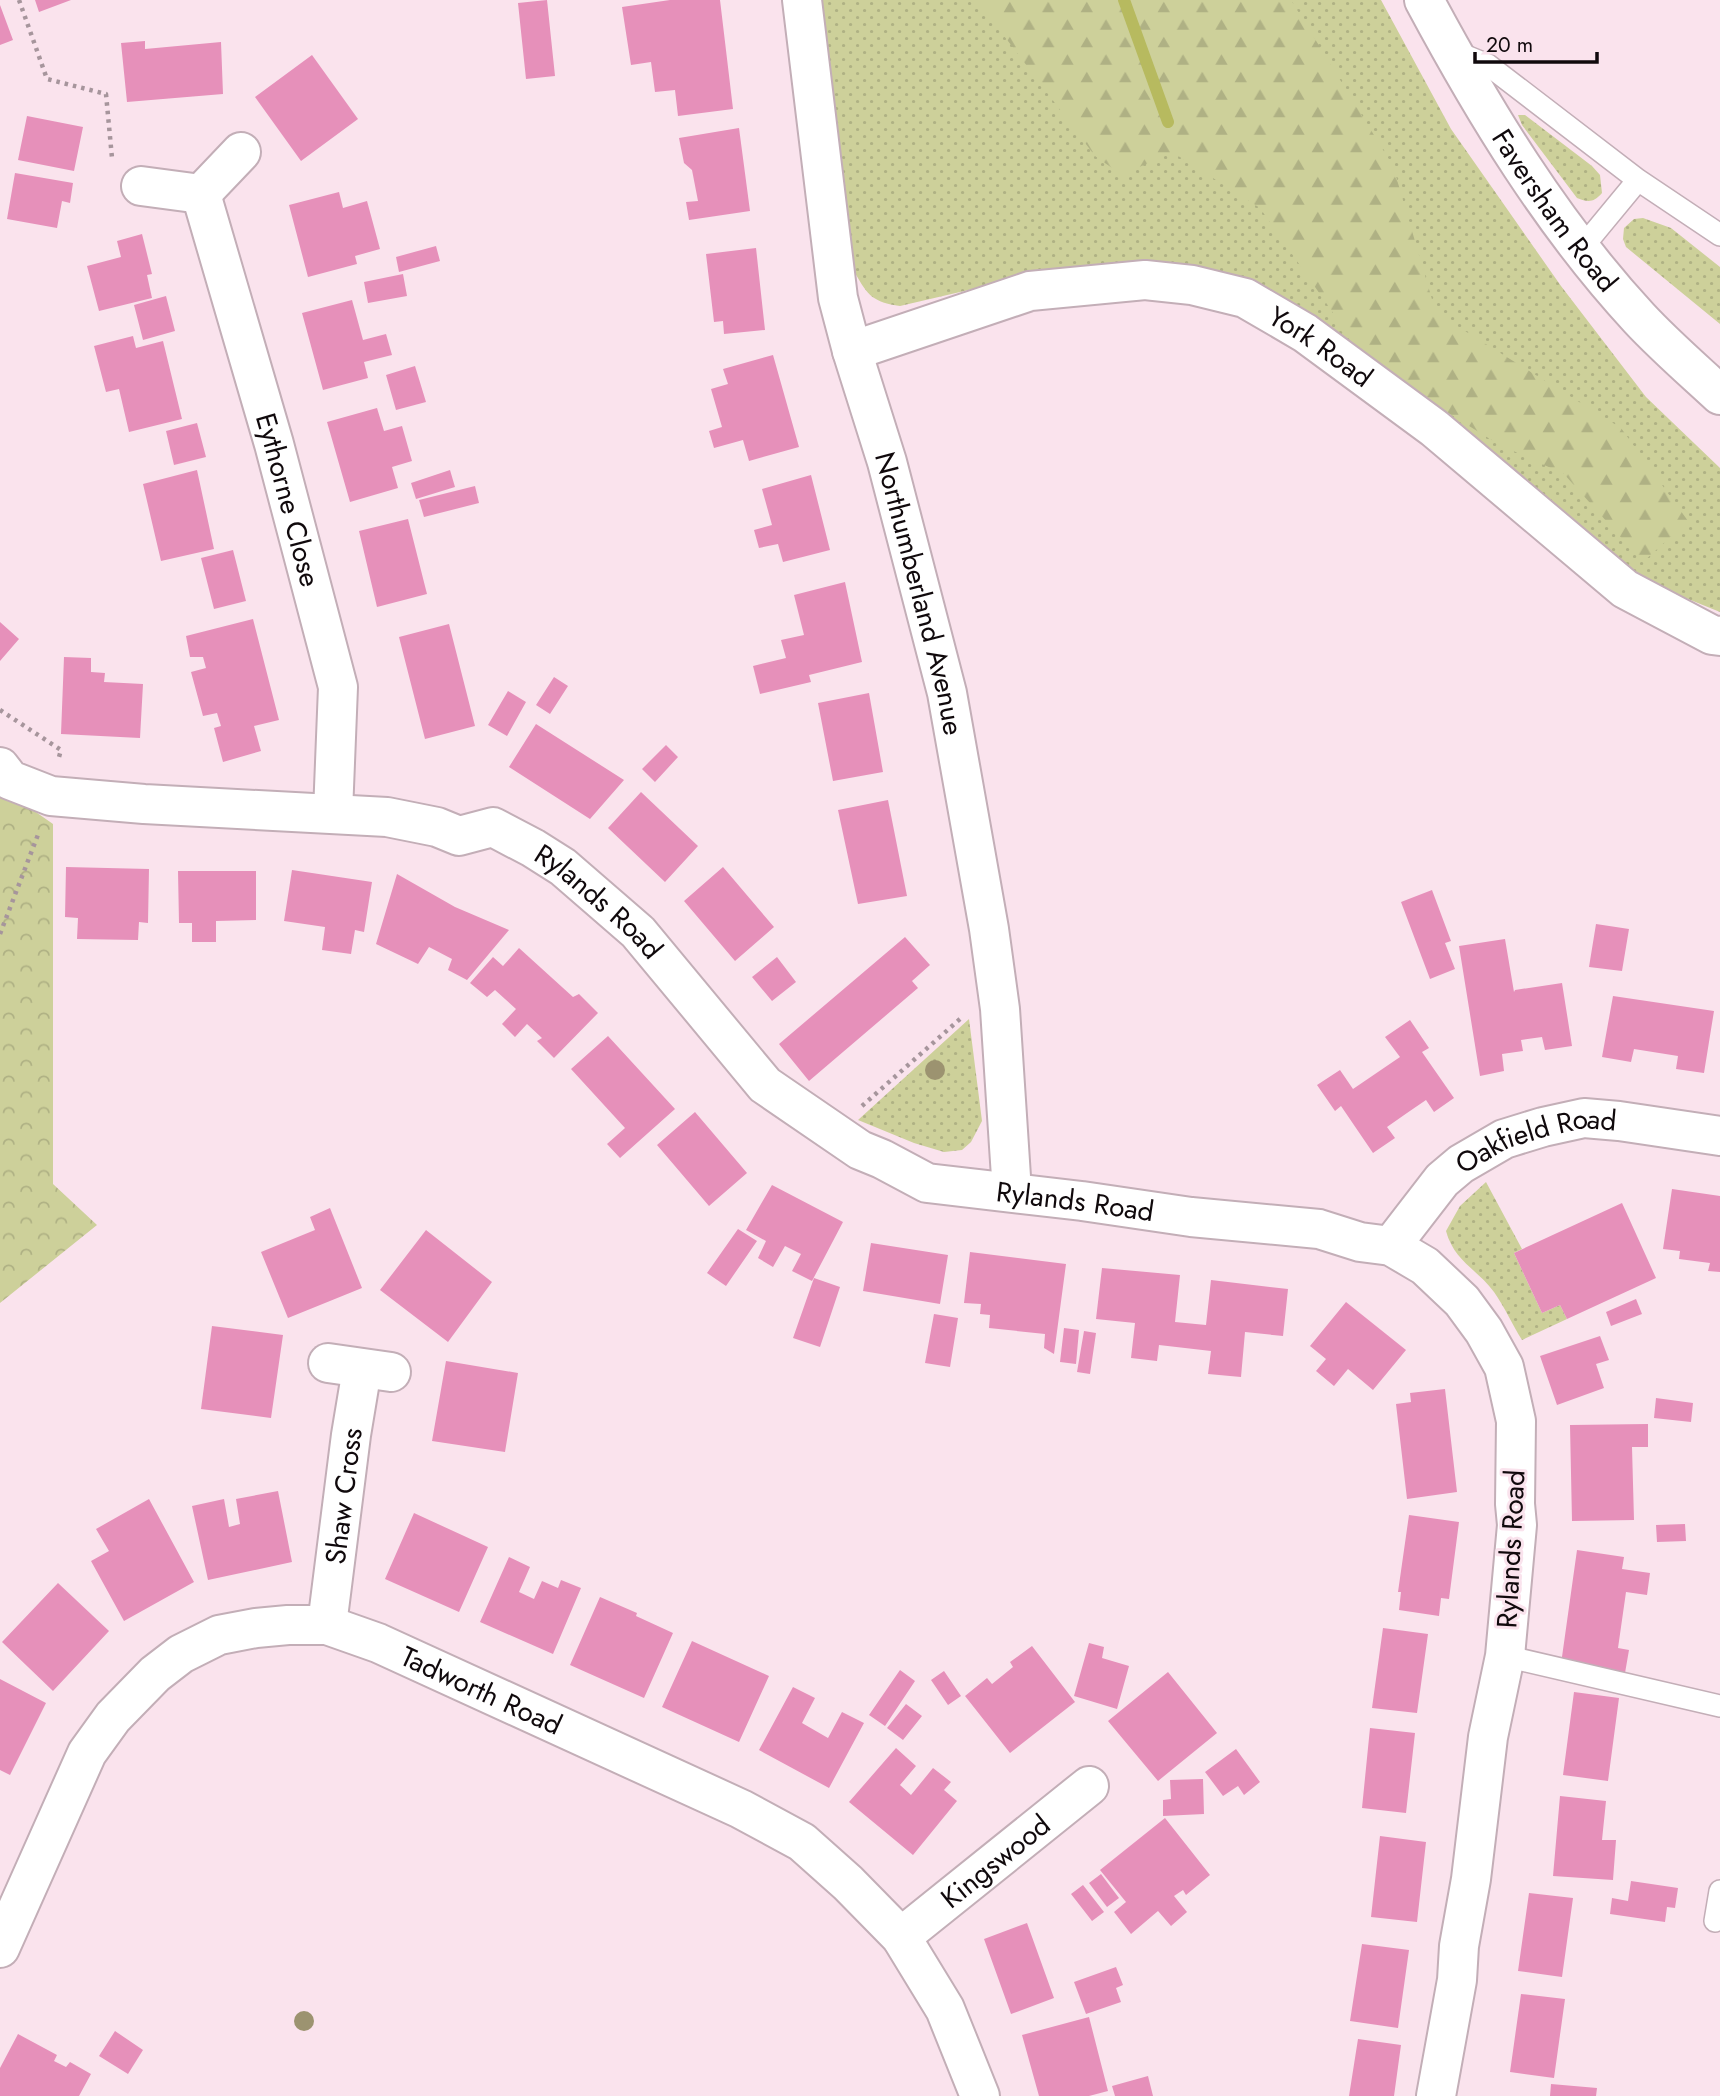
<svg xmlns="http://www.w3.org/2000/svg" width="1720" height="2096" font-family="Jost,sans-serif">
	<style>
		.grass { fill: url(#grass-dots) }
		.forest { fill: url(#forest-firs) }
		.park { fill: url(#park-crowns) }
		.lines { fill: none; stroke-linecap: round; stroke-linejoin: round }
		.stream { stroke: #b7ba5f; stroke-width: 12 }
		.building { fill: #e690ba }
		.lane-casing { stroke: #c3aeb7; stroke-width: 24 }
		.street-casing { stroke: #c3aeb7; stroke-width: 42 }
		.primary-casing { stroke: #c3aeb7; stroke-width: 42 }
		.path { stroke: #a6959c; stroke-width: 4.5; stroke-dasharray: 3.5 5; stroke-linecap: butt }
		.lane { stroke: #fff; stroke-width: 21 }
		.street { stroke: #fff; stroke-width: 38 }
		.primary { stroke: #fff; stroke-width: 38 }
		.tree { fill: #9c9370 }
		.labels { text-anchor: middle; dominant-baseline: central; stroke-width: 6; stroke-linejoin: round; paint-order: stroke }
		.street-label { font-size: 28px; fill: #10090c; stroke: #fae3ed }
	</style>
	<defs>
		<pattern id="grass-dots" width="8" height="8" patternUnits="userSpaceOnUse" patternTransform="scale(1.75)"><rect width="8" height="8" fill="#cdd09a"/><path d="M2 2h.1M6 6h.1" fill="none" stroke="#afb184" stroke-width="1.8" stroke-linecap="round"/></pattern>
		<pattern id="forest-firs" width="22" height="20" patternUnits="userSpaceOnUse" patternTransform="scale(1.75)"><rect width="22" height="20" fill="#cdd09a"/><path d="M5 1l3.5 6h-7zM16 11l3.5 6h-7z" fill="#afb184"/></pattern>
		<pattern id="park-crowns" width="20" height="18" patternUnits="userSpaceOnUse" patternTransform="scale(1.75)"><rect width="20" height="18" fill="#cdd09a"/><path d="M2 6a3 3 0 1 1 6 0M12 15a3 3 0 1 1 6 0" fill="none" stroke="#afb184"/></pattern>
	</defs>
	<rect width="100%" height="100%" fill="#fae3ed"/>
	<path class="grass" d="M820 0H1381L1451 129 1561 286 1646 397 1720 468V612L1651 584 1537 499 1322 326 1249 279 1160 262 1037 274 900 306C873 302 868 296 855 273Z
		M1525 115 1592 166 1600 175 1602 193C1594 202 1589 203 1577 198L1522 125 1518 115Z
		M1643 218 1671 228 1720 267V324L1626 247 1623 239 1624 228 1634 219Z
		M969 1019 982 1121 971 1142 962 1150 944 1152 914 1143 858 1120Z
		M1486 1182 1522 1249 1514 1253 1542 1313 1560 1305 1567 1319 1522 1340C1512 1324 1504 1306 1494 1292 1477 1269 1454 1261 1446 1231L1460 1206Z"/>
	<path class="forest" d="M977 0H1291L1393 166 1436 313 1621 428 1688 521 1643 562 1564 474 1498 444 1368 363 1260 208 1172 152 1122 175 1095 156Z"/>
	<path class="park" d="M0 787 53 824V1184L97 1225 0 1303Z"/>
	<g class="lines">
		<path class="stream" d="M1124 0 1168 122"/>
	</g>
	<path class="building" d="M35 0H71L39 12Z
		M547 0 555 76 526 79 518 3Z
		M670 0H720L733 109 678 116 675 90 655 92 651 62 631 65 622 7Z
		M0 5 13 40 0 45Z
		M145 41V49L221 42 223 94 127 102 121 43Z
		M312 55 358 119 301 161 255 97Z
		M27 116 83 127 74 171 18 160Z
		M739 128 750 211 689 220 686 202 698 201 692 170 684 163 679 138Z
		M15 173 73 183 70 203 62 201 57 228 7 219Z
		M339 192 343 208 367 201 380 249 355 256 357 264 308 277 289 205Z
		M142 234 152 274 147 275 152 298 99 311 87 266 121 257 117 241Z
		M436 246 440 261 399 272 396 257Z
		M756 248 765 330 724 334 723 321 714 322 706 254Z
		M403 274 407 296 368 303 364 282Z
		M166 296 175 331 143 340 134 305Z
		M352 300 363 340 386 334 392 355 364 362 368 378 323 390 302 313Z
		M133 336 136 348 163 341 182 419 129 432 119 389 106 392 94 346Z
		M773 355 799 447 749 461 743 440 714 448 709 431 722 427 711 389 728 384 723 369Z
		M415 366 426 402 396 410 386 375Z
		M377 408 384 431 402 426 412 461 392 467 398 488 350 502 327 422Z
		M197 423 206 457 174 465 166 431Z
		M197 470 214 549 161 561 143 484Z
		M450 470 455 487 416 499 411 483Z
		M811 475 830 550 783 562 778 544 759 548 754 530 772 525 762 489Z
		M475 486 479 503 424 517 419 500Z
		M408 519 427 594 377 607 359 531Z
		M233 550 246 601 214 609 201 558Z
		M845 582 862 662 809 675 811 682 760 694 753 666 786 658 781 640 804 635 794 595Z
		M253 619 279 720 254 726 261 751 223 762 214 728 221 726 217 713 203 716 191 672 206 668 203 657H190L186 636Z
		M0 622 19 639 0 661Z
		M449 624 475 726 425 739 399 637Z
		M64 657 91 658V672L105 673 104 682 143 684 140 738 61 734Z
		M554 677 568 686 550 714 536 705Z
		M508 691 526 702 507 736 488 725Z
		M869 693 883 772 833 781 818 703Z
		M536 724 624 780 590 819 509 767Z
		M666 745 678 757 655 782 642 769Z
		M641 792 698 846 665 882 608 828Z
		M888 800 907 896 858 904 838 810Z
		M66 867 149 869 148 923 139 922 138 940 77 939 78 918 65 917Z
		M723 867 774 927 735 961 684 901Z
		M292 870 372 882 364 932 355 930 351 954 322 950 325 927 284 921Z
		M178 871H256V920L216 921V942H192V923H179Z
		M397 874 455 907 509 930 467 980 448 970 452 959 429 947 418 964 376 944Z
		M1432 890 1451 941 1445 943 1455 969 1430 979 1401 902Z
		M1596 924 1629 929 1622 971 1589 967Z
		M905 937 930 965 912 981 918 988 809 1081 779 1044Z
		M1505 939 1514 992 1515 990 1562 983 1572 1046 1545 1050 1542 1037 1521 1040 1523 1051 1502 1054 1504 1071 1480 1076 1459 946Z
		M519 948 573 997 579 994 598 1013 554 1058 537 1041 542 1038 527 1024 515 1037 502 1024 516 1009 495 990 487 997 470 983 493 957 503 966Z
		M777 957 796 982 772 1001 752 977Z
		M1613 996 1714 1011 1704 1073 1676 1069 1678 1056 1634 1049 1631 1062 1602 1057Z
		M1410 1020 1429 1048 1422 1052 1454 1098 1434 1112 1426 1100 1407 1113 1387 1127 1395 1138 1373 1153 1341 1106 1335 1111 1317 1085 1340 1070 1353 1089 1400 1057 1385 1037Z
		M608 1036 675 1109 620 1158 607 1144 625 1128 571 1069Z
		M695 1112 747 1173 709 1206 657 1145Z
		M772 1185 843 1222 812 1281 792 1271 801 1254 785 1246 773 1267 758 1258 766 1241 746 1230Z
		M1672 1189 1720 1196V1272L1708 1271 1710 1263 1679 1259 1680 1251 1663 1249Z
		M1622 1203 1656 1278 1567 1319 1560 1305 1542 1313 1514 1253Z
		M330 1208 362 1288 288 1318 261 1252 315 1230 310 1217Z
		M738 1229 757 1241 726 1286 707 1273Z
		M426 1230 492 1282 448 1342 380 1290Z
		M871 1243 948 1255 940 1304 863 1291Z
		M970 1252 1066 1264 1054 1354 1044 1348 1045 1334 989 1328 990 1315 980 1314 981 1304 964 1303Z
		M1102 1268 1180 1275 1175 1322 1206 1325 1211 1280 1288 1289 1283 1336 1245 1332 1241 1377 1208 1374 1211 1351 1159 1345 1157 1361 1131 1358 1135 1323 1096 1319Z
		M814 1278 840 1287 820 1347 793 1338Z
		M1636 1299 1642 1314 1611 1326 1606 1312Z
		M1346 1302 1406 1350 1373 1390 1348 1369 1334 1386 1316 1371 1326 1359 1310 1346Z
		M934 1314 958 1318 950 1367 925 1363Z
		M212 1326 283 1335 271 1418 201 1409Z
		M1064 1328 1079 1330 1076 1364 1060 1362Z
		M1084 1331 1096 1333 1090 1374 1077 1372Z
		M1600 1336 1609 1360 1596 1364 1604 1388 1557 1405 1540 1356Z
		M446 1361 518 1373 505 1452 432 1441Z
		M1445 1389 1457 1492 1407 1499 1396 1404 1411 1402 1410 1393Z
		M1656 1398 1693 1403 1691 1422 1654 1418Z
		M1648 1424V1447H1632L1634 1520 1572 1521 1570 1425Z
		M278 1491 292 1562 208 1580 192 1506 224 1499 229 1527 240 1524 236 1499Z
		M149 1499 194 1582 124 1621 91 1561 109 1551 96 1529Z
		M414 1513 488 1547 459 1612 385 1579Z
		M1409 1515 1459 1522 1449 1599 1441 1598 1439 1616 1399 1610 1401 1592H1398Z
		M1685 1524 1686 1541 1657 1542 1656 1525Z
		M1577 1550 1624 1557 1622 1569 1650 1573 1647 1595 1626 1592 1618 1648 1629 1650 1625 1673 1561 1664Z
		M509 1557 530 1567 519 1592 534 1599 542 1581 558 1588 561 1580 581 1588 553 1654 480 1622Z
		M58 1583 109 1631 53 1691 2 1642Z
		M600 1597 637 1613 636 1616 673 1633 644 1698 570 1665Z
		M1383 1628 1428 1634 1417 1713 1372 1708Z
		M692 1641 769 1676 739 1742 662 1707Z
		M1089 1643 1104 1647 1102 1658 1129 1666 1117 1709 1074 1696Z
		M1032 1646 1075 1702 1010 1753 965 1696 987 1678 992 1684 1013 1667 1010 1662Z
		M900 1670 915 1681 885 1726 869 1715Z
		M944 1671 961 1696 948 1705 931 1680Z
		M1168 1672 1217 1733 1158 1781 1108 1721Z
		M0 1679 46 1703 10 1775 0 1770Z
		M793 1687 815 1698 802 1723 828 1738 842 1712 864 1723 829 1788 759 1750Z
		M1574 1692 1619 1698 1608 1781 1563 1775Z
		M906 1704 922 1716 903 1740 887 1728Z
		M1370 1728 1415 1733 1406 1813 1362 1808Z
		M896 1748 916 1766 900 1785 911 1795 933 1768 951 1782 944 1790 957 1801 913 1855 849 1802Z
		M1236 1749 1260 1782 1244 1795 1238 1786 1223 1796 1205 1772Z
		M1203 1779 1204 1814 1163 1816V1800L1171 1799 1170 1780Z
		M1560 1796 1606 1801 1602 1840H1616L1613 1880 1553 1876Z
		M1165 1818 1210 1875 1186 1895 1183 1890 1174 1896 1187 1912 1171 1926 1158 1911 1131 1934 1114 1912 1126 1902 1100 1870Z
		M1380 1836 1426 1842 1417 1922 1371 1917Z
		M1101 1874 1119 1898 1107 1907 1089 1883Z
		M1631 1881 1678 1888 1675 1908 1667 1907 1665 1922 1610 1914 1612 1898 1628 1901Z
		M1083 1885 1104 1912 1092 1921 1071 1894Z
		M1529 1893 1573 1898 1562 1977 1518 1971Z
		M1027 1923 1054 1998 1011 2014 984 1939Z
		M1362 1944 1409 1950 1398 2028 1350 2021Z
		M1116 1967 1123 1985 1116 1988 1121 2002 1086 2014 1074 1982Z
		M1521 1994 1565 1999 1554 2078 1510 2072Z
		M1089 2017 1108 2091 1089 2096H1039L1022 2035Z
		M115 2031 143 2050 128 2074 99 2056Z
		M18 2034 57 2055 54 2061 66 2067 70 2062 91 2074 79 2096H0V2068Z
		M1358 2039 1401 2045 1394 2096H1349Z
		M1148 2076 1153 2096H1115L1112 2086Z
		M1551 2084 1597 2088 1596 2096H1550Z"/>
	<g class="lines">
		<defs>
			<path id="lane" d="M1456 52 1488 65 1638 180 1720 235
				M1581 249 1638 180
				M1505 1656 1720 1706
				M1715 1921 1720 1891"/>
			<g id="street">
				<path id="s1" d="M802 0 838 298 852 351 887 462 947 693 989 929 1000 1009 1012 1192"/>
				<path d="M141 186 201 194 241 152"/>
				<path id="s2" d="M201 194 274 444 338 687 333 813"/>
				<path id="s3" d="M852 351 1030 291 1145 280 1192 285 1245 298 1305 333 1434 428 1625 589 1712 635 1720 636"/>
				<path id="s4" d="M0 767 10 780 51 796 144 804 387 817 437 827 459 836 493 827 533 848 563 867 638 932 765 1085 860 1150 882 1159 927 1183 1082 1201 1191 1217 1319 1229 1360 1242 1391 1246 1425 1266 1462 1301 1484 1331 1504 1367 1516 1421 1515 1504 1517 1525 1505 1656 1488 1737 1471 1879 1459 1946 1457 1980 1436 2096"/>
				<path id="s5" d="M1391 1246 1442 1180 1461 1164 1504 1139 1543 1127 1584 1118 1619 1121 1720 1136"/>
				<path d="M328 1363 391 1372"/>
				<path id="s6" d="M327 1625 351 1435 362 1369"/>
				<path id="s7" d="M901 1937 1089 1786"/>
				<path id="s8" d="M0 1948 87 1753 113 1717 155 1674 181 1654 219 1635 256 1628 288 1625H327L378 1643 741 1809 802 1842 848 1883 901 1937 945 2009 980 2096"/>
			</g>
			<g id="primary">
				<path id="s9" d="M1424 0C1484 112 1552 224 1639 318 1664 345 1693 370 1720 395"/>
			</g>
		</defs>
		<use href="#lane" class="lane-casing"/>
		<use href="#street" class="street-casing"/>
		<use href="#primary" class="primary-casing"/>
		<path class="path" d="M19 0 47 79 106 94 112 158
			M0 710 61 750 59 757
			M0 934 39 832
			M862 1106 960 1019"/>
		<use href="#lane" class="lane"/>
		<use href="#street" class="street"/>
		<use href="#primary" class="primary"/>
	</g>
	<g class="tree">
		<circle cx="935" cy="1070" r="10"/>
		<circle cx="304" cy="2021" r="10"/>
	</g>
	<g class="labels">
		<g class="street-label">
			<text stroke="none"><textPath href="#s9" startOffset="248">Faversham Road</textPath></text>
			<text stroke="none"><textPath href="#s3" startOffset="495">York Road</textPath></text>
			<text stroke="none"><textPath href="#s2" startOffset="318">Eythorne Close</textPath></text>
			<text stroke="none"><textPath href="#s1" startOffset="607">Northumberland Avenue</textPath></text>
			<text stroke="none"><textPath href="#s4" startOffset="637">Rylands Road</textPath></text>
			<text stroke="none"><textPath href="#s5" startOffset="189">Oakfield Road</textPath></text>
			<text stroke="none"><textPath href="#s4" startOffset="1225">Rylands Road</textPath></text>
			<text stroke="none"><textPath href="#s6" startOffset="130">Shaw Cross</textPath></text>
			<text transform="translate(1511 1549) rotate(-87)">Rylands Road</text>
			<text stroke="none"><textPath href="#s8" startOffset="670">Tadworth Road</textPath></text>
			<text stroke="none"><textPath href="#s7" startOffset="121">Kingswood</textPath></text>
		</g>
	</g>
	<path d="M1475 52v10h122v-10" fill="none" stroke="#10090c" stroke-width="3.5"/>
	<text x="1486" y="52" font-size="21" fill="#10090c" stroke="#fae3ed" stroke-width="5" paint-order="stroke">20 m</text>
</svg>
